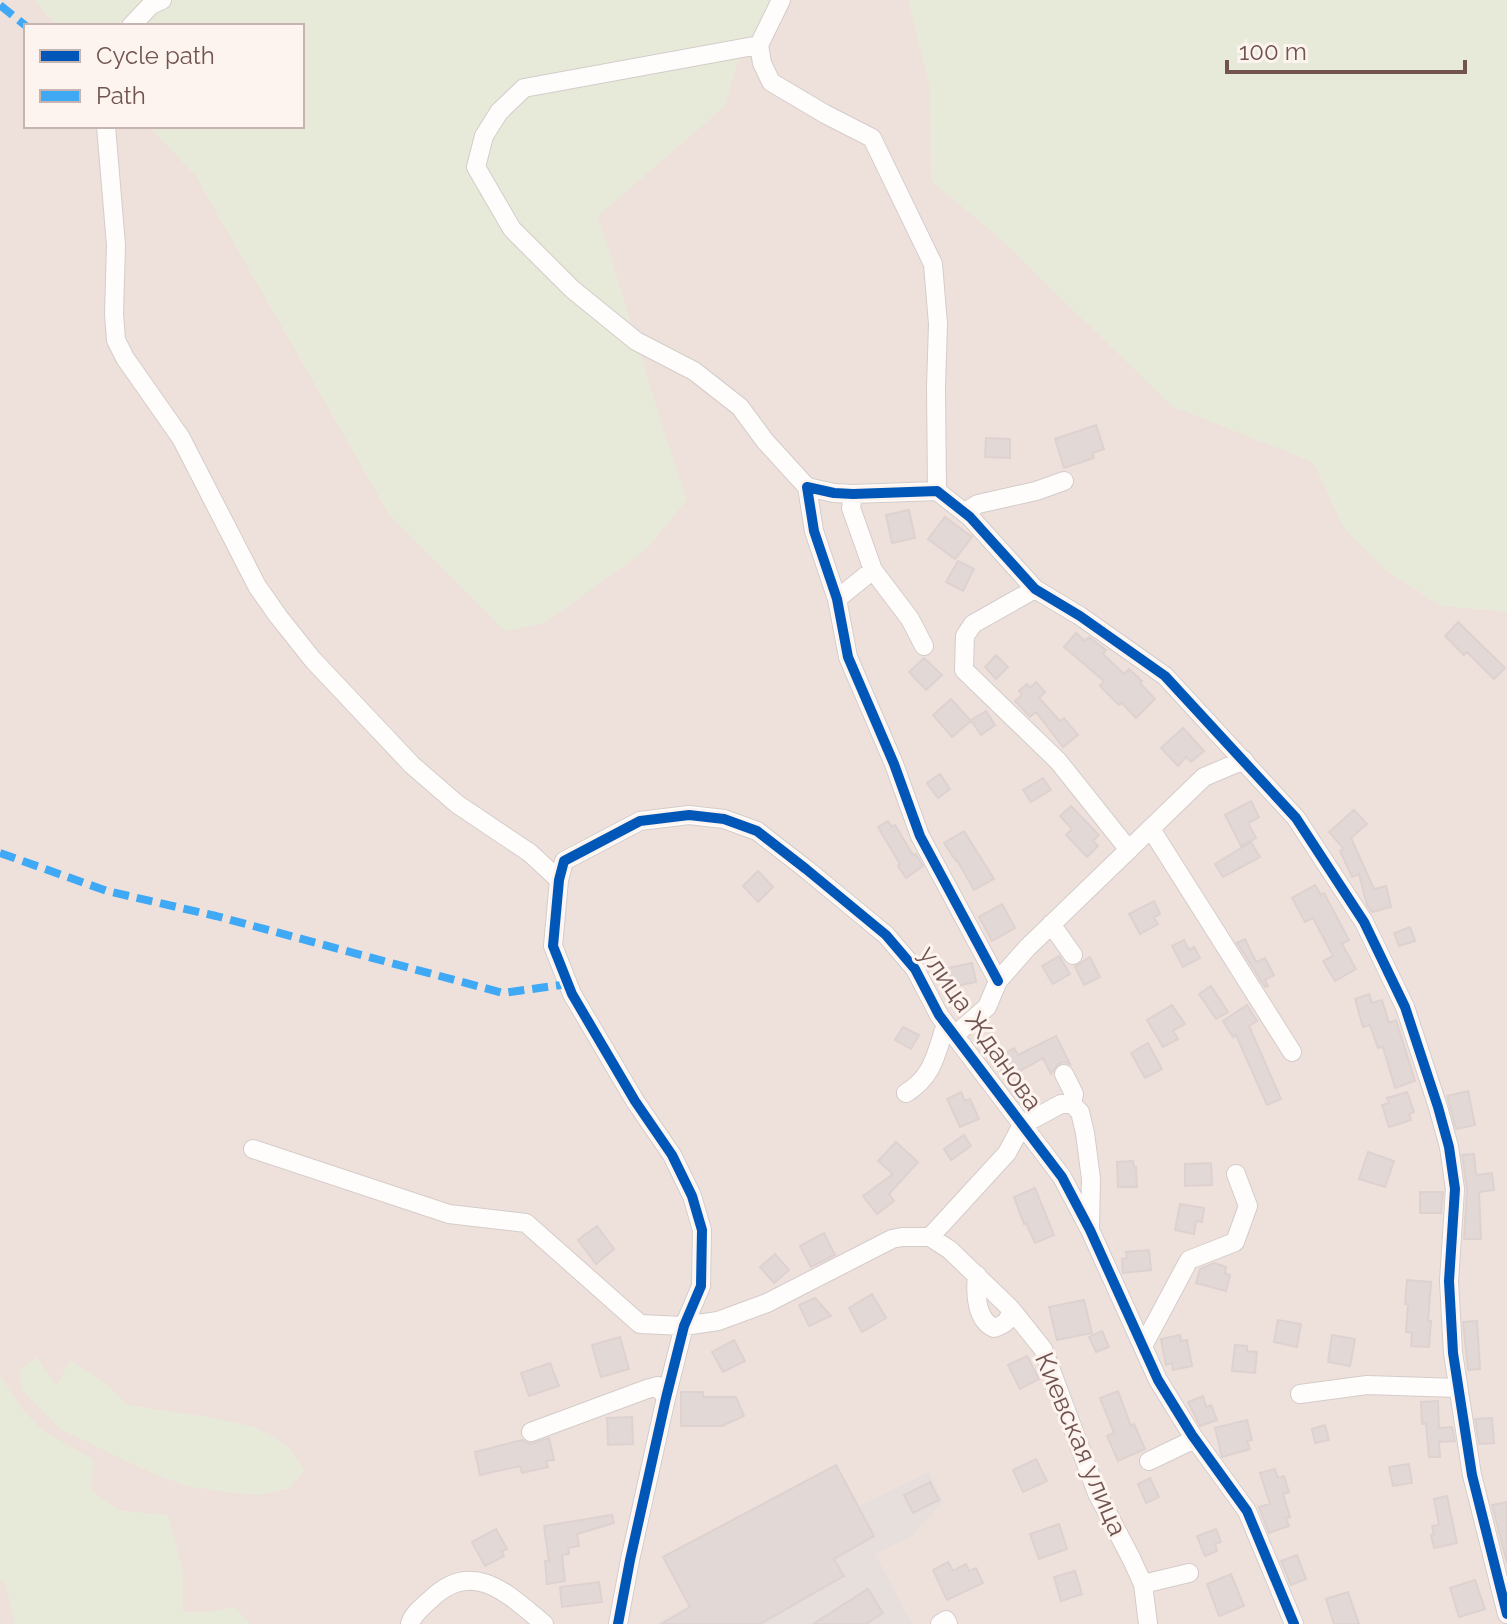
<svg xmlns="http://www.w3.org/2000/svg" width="1507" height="1624" font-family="Raleway,sans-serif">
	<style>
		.residential { fill: #eee1db; fill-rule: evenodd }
		.industrial { fill: #e7dfdc }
		.green { fill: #e7ead9 }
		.building { fill: #e2d8d5; stroke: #ded2d0; stroke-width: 2 }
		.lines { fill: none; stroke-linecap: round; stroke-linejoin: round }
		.minor-casing { stroke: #d4ccca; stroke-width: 20 }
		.minor { stroke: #fefdfc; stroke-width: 18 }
		.quiet { stroke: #3fa9f5; stroke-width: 8; stroke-dasharray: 16 8; stroke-linecap: butt }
		.cycleway-casing { stroke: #fdf4ef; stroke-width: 15 }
		.cycleway { stroke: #0057b8; stroke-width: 10 }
		.labels { text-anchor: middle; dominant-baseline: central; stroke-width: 6; stroke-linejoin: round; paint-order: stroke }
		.street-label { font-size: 26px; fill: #715450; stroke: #fdf4ef }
	</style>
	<rect width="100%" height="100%" fill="#f6f0ed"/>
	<path class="residential" d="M0 0H1507V1624H0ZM26 26H302V126H26Z"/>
	<path class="industrial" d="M929 1472 943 1501 912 1536 875 1554 912 1624H656L865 1503Z"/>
	<path class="green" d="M34 0H773L737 63 725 106 598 216 666 438 687 499 646 550 544 623 505 631 389 514 195 175 149 126H302V26H57Z
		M908 0H1507V614L1500 611 1441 606 1383 568 1344 528 1313 462 1172 406 993 232 931 181 930 88Z
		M37 1357 46 1371 57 1385 70 1361 107 1384 127 1405 208 1417 254 1427 288 1446 304 1470 290 1488 259 1495 218 1491 188 1486 154 1474 60 1429 22 1389 19 1371Z
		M0 1376 22 1409 44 1432 93 1459 92 1491 121 1511 168 1515 183 1572V1612H209L235 1607 250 1624H15L6 1585 0 1580Z"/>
	<path class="building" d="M1096 425 1104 449 1092 453 1094 458 1064 468 1055 439Z
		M986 438 1010 439V458L985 457Z
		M909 510 915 538 892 543 886 515Z
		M945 517 972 537 955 559 928 539Z
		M958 561 974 569 963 591 946 582Z
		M1458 622 1505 668 1494 679 1467 652 1464 655 1445 636Z
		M1076 633 1085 641 1089 637 1106 650 1103 654 1124 674 1129 669 1142 681 1140 683 1155 699 1136 718 1122 703 1119 705 1100 686 1104 681 1064 647Z
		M996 655 1008 667 996 679 985 667Z
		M924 658 942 675 926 690 909 672Z
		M1036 682 1045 692 1039 698 1060 721 1064 718 1078 735 1063 747 1036 712 1030 717 1015 701 1022 695 1019 691 1027 684 1030 688Z
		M951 699 971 721 952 737 933 715Z
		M986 711 995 725 981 735 971 720Z
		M1183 728 1204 751 1191 762 1186 757 1178 766 1161 748Z
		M940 774 950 789 938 798 927 783Z
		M1043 778 1051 790 1031 802 1023 790Z
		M1251 801 1259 817 1248 823 1256 838 1241 846 1225 815Z
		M1071 806 1099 835 1093 841 1098 846 1087 857 1066 835 1072 829 1060 816Z
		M1354 810 1367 824 1351 838 1374 889 1386 886 1391 907 1372 912 1367 905 1359 874 1352 877 1340 851 1344 849 1329 832Z
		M888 821 892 827 895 825 913 855 916 854 923 866 906 878 898 866 900 864 878 827Z
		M964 831 994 879 974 890 957 860 956 861 944 843Z
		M1251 842 1260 857 1223 877 1215 864Z
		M758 871 773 887 758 902 743 886Z
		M1315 885 1321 895 1324 893 1349 940 1342 944 1356 969 1335 981 1323 961 1333 956 1313 918 1305 922 1292 898Z
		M1154 901 1160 914 1154 917 1158 924 1140 934 1129 914Z
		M1002 904 1015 928 992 941 979 917Z
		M1410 927 1415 941 1399 946 1394 933Z
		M1245 939 1256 962 1265 958 1274 975 1265 980 1268 986 1265 987 1237 943Z
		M1184 940 1189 950 1194 947 1200 958 1183 967 1172 946Z
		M1059 956 1070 974 1053 984 1042 966Z
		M1090 957 1100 977 1084 985 1075 967Z
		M972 963 976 982 952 987 948 968Z
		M1211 986 1228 1012 1216 1019 1199 994Z
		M1369 994 1372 1003 1382 1000 1389 1023 1396 1020 1415 1081 1395 1088 1383 1047 1378 1048 1370 1025 1363 1027 1355 999Z
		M1172 1005 1185 1024 1173 1031 1178 1039 1163 1047 1147 1020Z
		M1247 1005 1257 1021 1249 1026 1281 1099 1267 1105 1236 1035 1233 1037 1223 1021Z
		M903 1027 919 1035 911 1049 895 1040Z
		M1056 1036 1070 1064 1064 1062 1058 1064 1051 1074 1043 1058 1006 1079 995 1059 1014 1048 1018 1055Z
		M1148 1043 1162 1069 1145 1078 1131 1053Z
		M1468 1091 1475 1125 1456 1129 1447 1096Z
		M961 1092 965 1101 970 1099 979 1119 960 1127 947 1099Z
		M1407 1092 1414 1112 1409 1114 1411 1120 1389 1127 1382 1105 1389 1103 1387 1098Z
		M964 1135 971 1146 951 1160 944 1149Z
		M896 1142 918 1162 889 1194 894 1201 877 1214 863 1196 893 1174 878 1161Z
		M1368 1152 1394 1161 1385 1187 1359 1179Z
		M1474 1154 1476 1175 1492 1173 1494 1190 1479 1192 1481 1239H1464L1467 1189 1462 1155Z
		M1133 1161 1134 1167H1136L1137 1187H1118L1117 1162Z
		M1211 1163 1212 1185 1185 1186V1164Z
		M1035 1188 1054 1235 1035 1243 1026 1223 1024 1224 1014 1197Z
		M1420 1192H1443L1441 1213H1420Z
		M1180 1204 1204 1208 1202 1222 1196 1221 1194 1234 1175 1230Z
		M597 1226 614 1249 596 1264 578 1240Z
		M824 1233 835 1255 811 1267 800 1246Z
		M1149 1250 1151 1270 1123 1273 1122 1259 1127 1258 1126 1252Z
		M775 1254 789 1270 774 1283 760 1267Z
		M1214 1263 1226 1267 1225 1273 1230 1275 1226 1291 1196 1283 1200 1269Z
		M1407 1280 1431 1282 1428 1321H1431L1429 1347 1411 1346 1412 1333 1406 1332 1408 1304H1405Z
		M872 1294 886 1318 862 1332 849 1308Z
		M815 1298 831 1316 809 1326 799 1305Z
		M1084 1300 1092 1333 1057 1340 1049 1307Z
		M1278 1320 1301 1324 1297 1347 1274 1342Z
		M1477 1321 1480 1369 1468 1370 1463 1322Z
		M1102 1331 1109 1347 1096 1352 1089 1337Z
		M1180 1335 1181 1341 1187 1340 1192 1366 1173 1370 1172 1363 1166 1365 1161 1339Z
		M1332 1335 1355 1339 1350 1366 1328 1362Z
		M620 1337 629 1369 601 1377 592 1345Z
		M734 1340 745 1361 723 1372 712 1352Z
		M1235 1345 1247 1346V1351L1257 1352 1255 1373 1232 1371Z
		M1027 1356 1039 1379 1020 1389 1008 1365Z
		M550 1363 559 1386 529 1396 521 1373Z
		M1118 1391 1131 1426 1134 1424 1145 1449 1118 1461 1107 1436 1114 1433 1100 1398Z
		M681 1392H703V1397H736L744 1416 722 1426H681Z
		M1203 1396 1206 1407 1211 1405 1217 1420 1200 1426 1188 1402Z
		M1438 1401 1439 1428 1452 1427 1455 1441 1439 1442 1440 1457H1429L1426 1424H1422L1421 1402Z
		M632 1417 633 1444 608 1445 607 1418Z
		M1492 1418 1494 1443 1479 1444 1475 1419Z
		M1247 1420 1252 1440 1247 1441 1250 1449 1222 1457 1215 1428Z
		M1325 1425 1329 1440 1315 1443 1312 1429Z
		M549 1438 554 1460 546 1461 548 1467 522 1473 520 1466 480 1475 475 1452 522 1440 530 1444Z
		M1036 1459 1047 1481 1023 1492 1013 1470Z
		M1409 1464 1412 1483 1393 1486 1389 1467Z
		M836 1465 874 1536 834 1559 844 1576 760 1624H661L690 1607 663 1557Z
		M1275 1469 1278 1478 1284 1476 1289 1492 1283 1494 1290 1517 1286 1518 1289 1526 1269 1533 1259 1507 1270 1504 1260 1473Z
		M1150 1478 1159 1497 1146 1503 1138 1484Z
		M930 1482 939 1500 913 1513 904 1495Z
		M1447 1496 1457 1543 1434 1548 1431 1535H1434L1432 1526 1439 1525 1434 1499Z
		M1507 1502V1563L1492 1505Z
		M612 1515 614 1523 577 1534 579 1546 568 1548 569 1554 562 1555 565 1581 547 1584 545 1561H549L544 1526Z
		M1059 1524 1067 1549 1039 1559 1030 1534Z
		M496 1529 507 1549 502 1551 504 1556 485 1566 472 1542Z
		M1216 1529 1221 1542 1215 1544 1217 1551 1205 1556 1197 1536Z
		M1297 1555 1306 1579 1291 1585 1281 1561Z
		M948 1562 953 1571 966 1564 969 1571 976 1568 983 1583 947 1600 933 1570Z
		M1075 1571 1082 1594 1061 1601 1054 1577Z
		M1231 1574 1244 1606 1219 1616 1207 1584Z
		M1475 1580 1485 1609 1459 1617 1450 1588Z
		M599 1582 602 1602 562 1607 560 1587Z
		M868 1589 883 1613 866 1624H813Z
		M1348 1592 1359 1624H1334L1326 1599Z"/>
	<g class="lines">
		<defs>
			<path id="minor" d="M781 0 759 45 762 63 771 82 825 114 872 138 933 264 938 324 936 387 937 491
				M131 26 151 5 162 0
				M759 45 524 88 499 112 484 136 476 167 512 229 572 289 636 341 694 371 740 407 765 441 807 487 814 531 837 599 848 657 894 764 920 836 998 981
				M106 126 116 245 114 314 116 340 125 358 181 438 257 586 278 616 313 660 412 765 457 804 530 853 559 880
				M807 487 834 493 853 494 937 491 970 517 1035 589 1080 616 1165 676 1296 818 1364 922 1405 1007 1438 1107 1449 1147 1455 1189 1449 1281 1453 1353 1472 1475 1507 1614
				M853 494 851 508 873 570 910 619 924 646
				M965 512 978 504 1036 491 1064 481
				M1035 589 973 624 965 636 964 670 1058 761 1129 850
				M837 599 873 570
				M1151 829 1292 1052
				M1051 924 1073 955
				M955 1035 987 1007 998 981 1027 948 1204 777 1244 760
				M1064 1074 1074 1094 1072 1104
				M906 1093C934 1076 936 1053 946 1024
				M253 1149 449 1214 526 1223 640 1324 684 1326 718 1321 767 1303 892 1239 902 1237H930L950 1250 1011 1309 1043 1349 1097 1493 1131 1558 1143 1584 1148 1624
				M930 1237 1007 1153 1022 1125 1061 1104H1072L1080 1112 1085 1133 1091 1179 1090 1228
				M977 1275C975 1293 976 1320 994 1328 1006 1324 1009 1321 1011 1309
				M1143 1346 1189 1260 1235 1242 1248 1206 1236 1174
				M1300 1394 1367 1385 1458 1388
				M531 1432 647 1389 658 1386 666 1398
				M1149 1461 1195 1439
				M1143 1584 1189 1573
				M410 1624C413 1614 422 1607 430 1600 473 1557 509 1595 544 1624
				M618 1624 630 1560 666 1398 684 1326 701 1286 702 1230 692 1196 672 1155 635 1101 572 994 553 946 559 880 564 861 640 821 689 815 724 819 757 831 806 869 886 935 915 969 939 1015 1062 1177 1090 1230 1158 1380 1192 1435 1247 1511 1294 1624
				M940 1624 946 1620 948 1624"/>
		</defs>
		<use href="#minor" class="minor-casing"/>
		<use href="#minor" class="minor"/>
		<path class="quiet" d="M0 5 26 26
			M0 853 107 891 216 916 503 993 568 984"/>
		<defs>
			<path id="cycleway" d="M998 981 920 836 894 764 848 657 837 599 814 531 807 487 834 493 853 494 937 491 970 517 1035 589 1080 616 1165 676 1296 818 1364 922 1405 1007 1438 1107 1449 1147 1455 1189 1449 1281 1453 1353 1472 1475 1507 1614
				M618 1624 630 1560 666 1398 684 1326 701 1286 702 1230 692 1196 672 1155 635 1101 572 994 553 946 559 880 564 861 640 821 689 815 724 819 757 831 806 869 886 935 915 969 939 1015 1062 1177 1090 1230 1158 1380 1192 1435 1247 1511 1294 1624"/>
		</defs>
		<use href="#cycleway" class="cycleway-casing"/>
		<use href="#cycleway" class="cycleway"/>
	</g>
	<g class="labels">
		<g class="street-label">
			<text transform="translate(981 1028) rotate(55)">улица Жданова</text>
			<text transform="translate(1081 1444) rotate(67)">Киевская улица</text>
		</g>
	</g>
	<rect x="24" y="24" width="280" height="104" fill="#fdf4ef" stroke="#c5b4af" stroke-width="2"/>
	<rect x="40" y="50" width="40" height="12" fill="#0057b8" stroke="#c5b4af" stroke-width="2"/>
	<text x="96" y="64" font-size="24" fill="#715450">Cycle path</text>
	<rect x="40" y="90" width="40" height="12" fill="#3fa9f5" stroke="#c5b4af" stroke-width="2"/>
	<text x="96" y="104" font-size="24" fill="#715450">Path</text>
	<path d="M1227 60v12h238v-12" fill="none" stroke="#715450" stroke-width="4"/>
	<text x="1239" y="60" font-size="24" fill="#715450" stroke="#fdf4ef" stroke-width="6" paint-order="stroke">100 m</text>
</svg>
